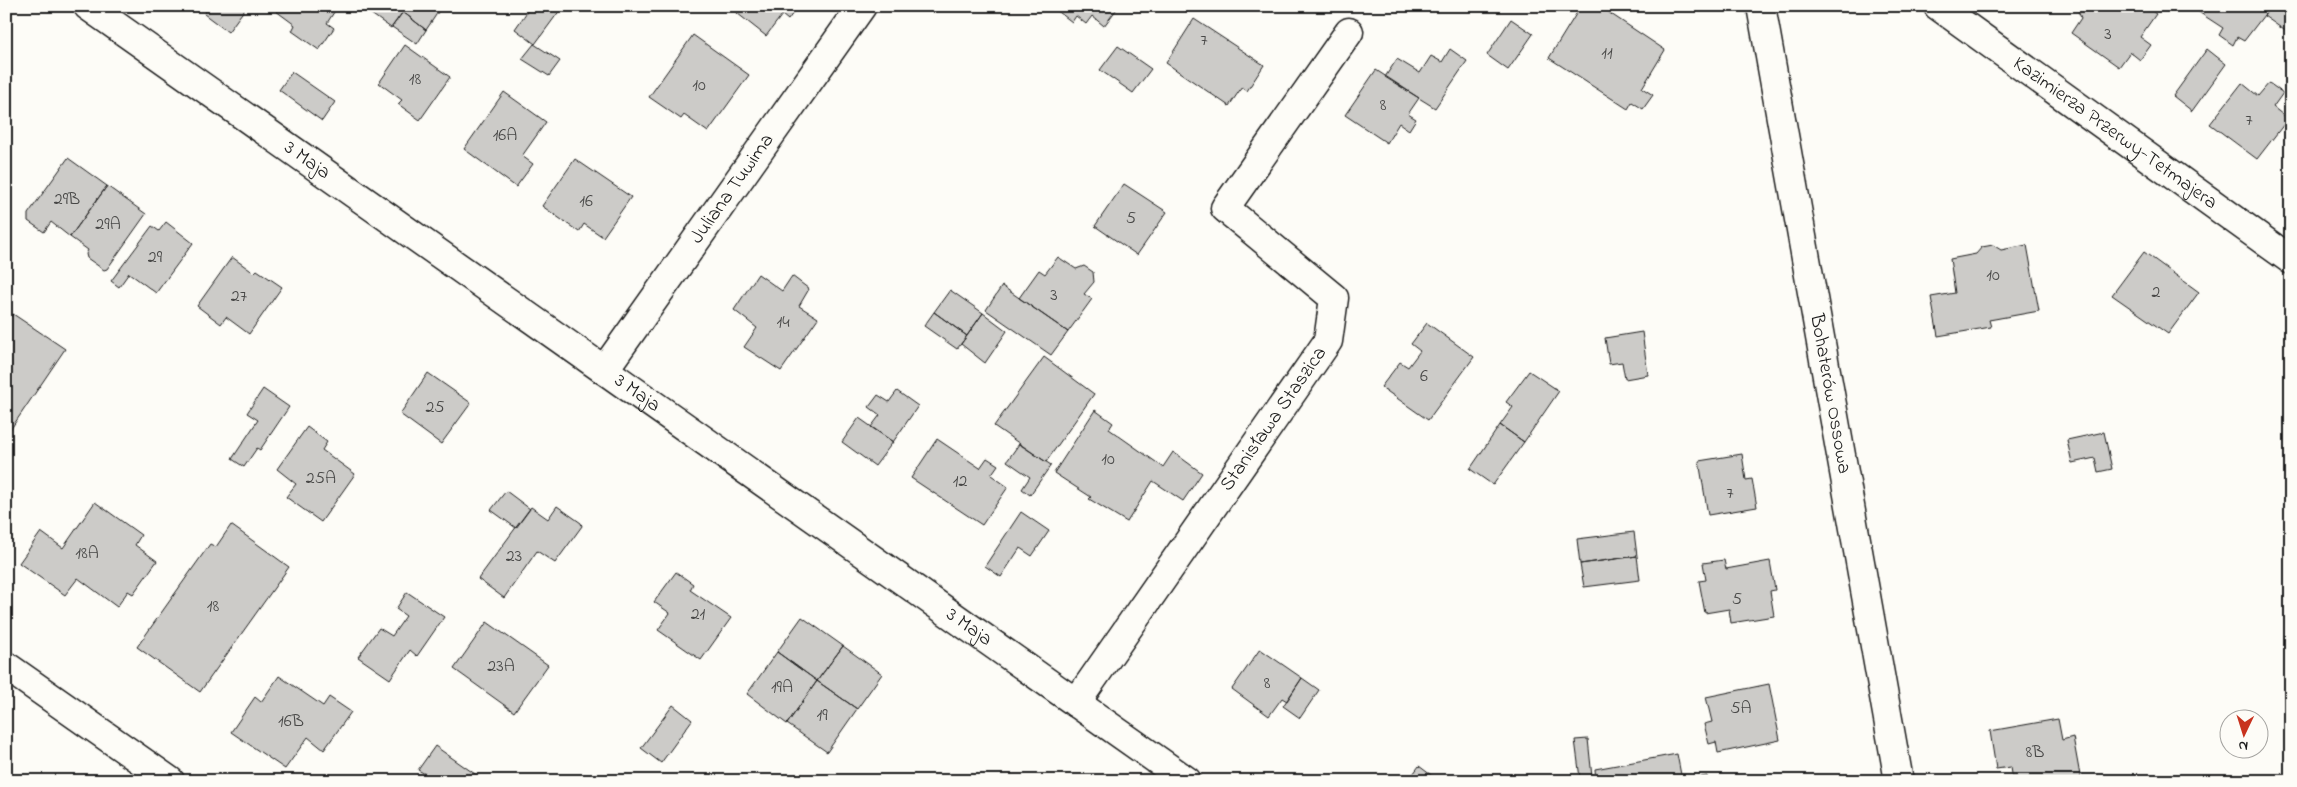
<svg xmlns="http://www.w3.org/2000/svg" width="2297" height="787" font-family="'Indie Flower',sans-serif">
	<style>
		.building { fill: #cccbc8; stroke: #1c1c1c }
		.lines { fill: none; stroke-linecap: round; stroke-linejoin: round }
		.minor-casing { stroke: #1c1c1c; stroke-width: 31 }
		.minor { stroke: #fdfcf7; stroke-width: 28 }
		.labels { text-anchor: middle; dominant-baseline: central; stroke-width: 4.5; stroke-linejoin: round; paint-order: stroke }
		.number-label { font-size: 18px; fill: #484847 }
		.street-label { font-size: 20px; fill: #1c1c1c; stroke: #fdfcf7 }
	</style>
	<rect width="100%" height="100%" fill="#fdfcf7"/>
	<filter id="ink" filterUnits="userSpaceOnUse"><feTurbulence type="fractalNoise" baseFrequency=".02" numOctaves="2"/><feDisplacementMap in="SourceGraphic" scale="10" xChannelSelector="R" yChannelSelector="G"/><feConvolveMatrix kernelMatrix="1 2 1 2 8 2 1 2 1" color-interpolation-filters="sRGB"/></filter>
	<g filter="url(#ink)">
		<path class="building" d="M209 6H247L228 32 204 14Z
			M280 6H338L327 23 334 28 319 50 292 31 295 25 276 11Z
			M360 6H407L391 28Z
			M407 6H442L426 30 403 12Z
			M531 6H563L535 44 515 29Z
			M728 6H798L788 20 782 15 766 36Z
			M1051 6H1119L1104 26 1092 16 1086 24 1076 16 1072 22Z
			M1581 6H1599L1665 50 1642 88 1653 95 1643 109 1632 102 1628 109 1549 58Z
			M2076 6H2145L2156 14 2140 37 2151 45 2140 60 2130 52 2119 67 2071 33 2081 18Z
			M2196 6H2271L2244 41 2237 37 2233 45 2219 35 2223 28 2194 9Z
			M2271 6H2291V28L2287 32 2264 16Z
			M403 12 426 30 417 44 392 27Z
			M1194 19 1264 65 1247 91 1242 87 1229 106 1166 63Z
			M1511 19 1533 34 1508 70 1487 55Z
			M693 35 749 75 708 132 684 115 681 119 649 97Z
			M534 44 560 61 549 76 522 59Z
			M405 45 450 77 420 120 398 104 402 100 379 83Z
			M1118 46 1151 69 1133 93 1100 70Z
			M1450 49 1467 61 1435 108 1385 77 1397 59 1420 73 1431 56 1442 62Z
			M2207 49 2226 64 2192 111 2173 96Z
			M1376 70 1419 98 1408 114 1416 119 1409 130 1399 123 1387 143 1345 115Z
			M292 72 335 102 322 121 279 90Z
			M2242 83 2258 96 2269 83 2283 93 2273 107 2288 119 2257 159 2210 124Z
			M504 92 546 122 522 156 533 164 516 187 464 149Z
			M68 158 107 186 70 237 51 222 44 232 28 221V214Z
			M575 159 631 197 603 237 584 224 579 232 542 206Z
			M1124 184 1167 212 1137 255 1095 226Z
			M107 186 146 214 107 269 104 270 87 258 86 254 88 250 70 237Z
			M166 222 193 243 156 293 129 273 119 287 111 281 152 226 159 231Z
			M1993 245 2001 250 2027 245 2039 311 1989 320 1991 327 1938 336 1931 297 1955 293 1950 259 1976 254 1982 247Z
			M2144 252 2199 292 2168 334 2112 295Z
			M232 257 254 273 257 270 282 287 249 334 226 317 221 324 197 306Z
			M1058 257 1076 269 1084 266 1093 272 1094 282 1084 294 1092 299 1068 332 1019 298 1039 270 1045 274Z
			M758 274 782 291 792 276 809 289 799 306 818 318 781 371 744 347 757 328 734 310Z
			M1002 286 1068 332 1051 355 986 310Z
			M950 290 983 313 967 336 934 312Z
			M934 312 967 336 957 349 924 326Z
			M983 313 1007 331 985 363 961 344Z
			M13 314 65 349 6 436V323Z
			M1427 323 1474 357 1428 420 1381 387 1400 362 1408 367 1420 351 1411 344Z
			M1642 332 1648 375 1625 379 1622 362 1609 364 1605 338Z
			M1044 357 1094 394 1046 462 994 426Z
			M1529 371 1559 391 1524 442 1500 425 1513 407 1506 402Z
			M428 373 471 403 441 444 400 414Z
			M263 389 289 407 260 450 257 448 244 467 232 459 258 420 247 413Z
			M897 391 918 406 893 442 871 427 880 415 869 407 878 395 889 402Z
			M1095 410 1113 423 1109 429 1163 467 1173 452 1202 473 1183 501 1153 481 1127 522 1089 499 1091 497 1054 473Z
			M859 418 893 442 875 466 842 442Z
			M1500 425 1524 442 1493 485 1470 469Z
			M307 427 327 442 322 450 355 474 321 522 286 497 296 484 277 469Z
			M2104 432 2112 469 2098 472 2095 458 2072 463 2067 440Z
			M937 439 980 468 987 458 998 465 991 475 1008 487 982 525 911 478Z
			M1019 444 1051 465 1030 495 1022 489 1030 477 1007 461Z
			M1742 454 1746 480 1752 479 1757 507 1708 515 1699 461Z
			M506 491 530 509 516 528 491 510Z
			M95 502 141 535 135 545 157 561 133 594 128 591 117 607 78 578 65 595 19 563 41 532 63 548Z
			M557 506 581 523 582 526 555 563 537 551 504 598 478 579 531 507 548 519Z
			M1021 512 1049 531 1032 556 1020 548 1001 577 985 566Z
			M231 525 289 567 200 692 137 647 210 544 216 547Z
			M1634 532 1637 556 1580 564 1577 539Z
			M1637 556 1640 580 1584 587 1580 564Z
			M1724 560 1726 569 1770 561 1775 590 1770 591 1774 616 1731 623 1729 609 1705 613 1699 581 1706 580 1703 563Z
			M676 572 693 584 690 590 731 618 701 660 658 630 670 613 654 602Z
			M407 592 444 617 417 656 410 650 390 679 358 657 379 628 392 636 406 616 396 609Z
			M802 617 843 646 817 681 777 652Z
			M487 622 548 665 514 712 454 669Z
			M843 646 882 674 857 709 817 681Z
			M1260 649 1302 678 1287 701 1282 698 1269 716 1232 689Z
			M777 652 817 681 787 724 747 694Z
			M279 676 323 706 329 697 351 712 324 750 308 737 285 769 231 732 255 697 261 702Z
			M1302 678 1319 690 1300 718 1283 706Z
			M817 681 857 709 827 752 787 724Z
			M1769 684 1780 740 1718 753 1716 742 1709 744 1704 724 1712 722 1706 697Z
			M673 705 692 720 661 763 641 748Z
			M2058 719 2062 740 2073 737 2081 781H2013L2011 767 1996 769 1990 731Z
			M1588 739 1592 777 1580 778 1575 740Z
			M435 746 485 781H420L425 774 418 770Z
			M1677 754 1682 780 1596 781 1595 769Z
			M1419 766 1439 781H1408Z
			M1707 776 1708 781H1680L1682 780Z"/>
		<g class="lines">
			<defs>
				<g id="minor">
					<path id="s1" d="M88 6 1187 781"/>
					<path id="s2" d="M1761 6 1899 781"/>
					<path id="s3" d="M1938 6 2291 260"/>
					<path id="s4" d="M604 370 862 6"/>
					<path d="M6 666 170 781"/>
					<path id="s5" d="M1076 703 1328 341 1334 298 1225 208 1349 32"/>
				</g>
			</defs>
			<use href="#minor" class="minor-casing"/>
			<use href="#minor" class="minor"/>
		</g>
	</g>
	<g class="labels">
		<g class="number-label">
			<text x="2108" y="35">3</text>
			<text x="1204" y="41">7</text>
			<text x="1607" y="54">11</text>
			<text x="415" y="80">18</text>
			<text x="699" y="86">10</text>
			<text x="1383" y="106">8</text>
			<text x="2249" y="121">7</text>
			<text x="505" y="136">16A</text>
			<text x="67" y="200">29B</text>
			<text x="586" y="202">16</text>
			<text x="1131" y="219">5</text>
			<text x="108" y="225">29A</text>
			<text x="155" y="258">29</text>
			<text x="1993" y="276">10</text>
			<text x="2156" y="293">2</text>
			<text x="1054" y="296">3</text>
			<text x="239" y="297">27</text>
			<text x="783" y="323">14</text>
			<text x="1424" y="377">6</text>
			<text x="435" y="408">25</text>
			<text x="1108" y="460">10</text>
			<text x="321" y="479">25A</text>
			<text x="960" y="482">12</text>
			<text x="1730" y="494">7</text>
			<text x="87" y="554">18A</text>
			<text x="514" y="557">23</text>
			<text x="1737" y="600">5</text>
			<text x="213" y="607">18</text>
			<text x="698" y="615">21</text>
			<text x="501" y="667">23A</text>
			<text x="1267" y="684">8</text>
			<text x="782" y="688">19A</text>
			<text x="1741" y="709">5A</text>
			<text x="822" y="716">19</text>
			<text x="291" y="722">16B</text>
			<text x="2035" y="753">8B</text>
		</g>
		<g class="street-label">
			<text stroke="none"><textPath href="#s3" startOffset="218">Kazimierza Przerwy-Tetmajera</textPath></text>
			<text stroke="none"><textPath href="#s1" startOffset="268">3 Maja</textPath></text>
			<text stroke="none"><textPath href="#s4" startOffset="222">Juliana Tuwima</textPath></text>
			<text stroke="none"><textPath href="#s1" startOffset="672">3 Maja</textPath></text>
			<text stroke="none"><textPath href="#s2" startOffset="394">Bohaterów Ossowa</textPath></text>
			<text stroke="none"><textPath href="#s5" startOffset="346">Stanisława Staszica</textPath></text>
			<text stroke="none"><textPath href="#s1" startOffset="1078">3 Maja</textPath></text>
		</g>
	</g>
	<rect width="2297" height="787" fill="none" stroke="#fdfcf7" stroke-width="25"/>
	<rect x="12" y="12" width="2272" height="762" fill="none" stroke="#1c1c1c" stroke-width="2" filter="url(#ink)"/>
	<g transform="translate(2244 734) rotate(184)"><circle r="24" fill="#fdfcf7" stroke="#a3a29f"/>
	<path d="M0-4L9 19L0 12L-9 19Z" fill="#c8321e"/>
	<text y="-8" font-size="14" font-weight="bold" text-anchor="middle" fill="#1c1c1c">N</text>
	</g>
</svg>
